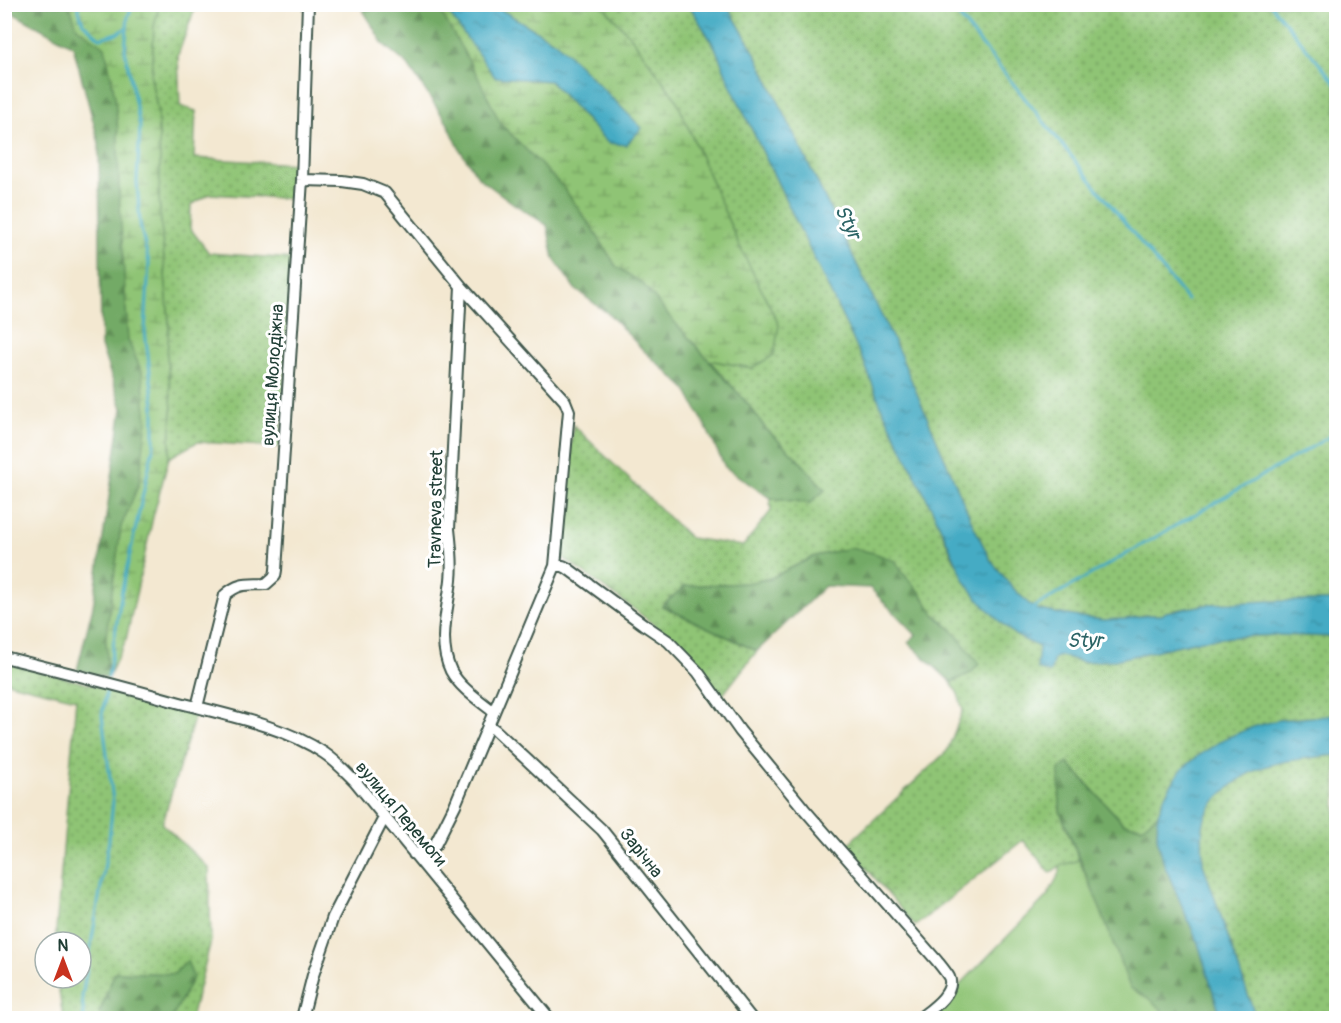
<svg xmlns="http://www.w3.org/2000/svg" width="1341" height="1023" font-family="Pangolin,sans-serif">
	<style>
		.grass { fill: url(#grass-dots); stroke: #578054; stroke-width: 1.5 }
		.forest { fill: url(#forest-firs); stroke: #49744d; stroke-width: 1.5 }
		.wetland { fill: url(#wetland-marsh); stroke: #578054; stroke-width: 1.5 }
		.green { fill: #8fc475; stroke: #578054; stroke-width: 1.5 }
		.water { fill: url(#water-ripples); stroke: #32747c; stroke-width: 1.5 }
		.lines { fill: none; stroke-linecap: round; stroke-linejoin: round }
		.stream { stroke: #44abc4; stroke-width: 3 }
		.minor-casing { stroke: #3f574c; stroke-width: 14 }
		.minor { stroke: #fff; stroke-width: 10 }
		.labels { text-anchor: middle; dominant-baseline: central; stroke-width: 6; stroke-linejoin: round; paint-order: stroke }
		.street-label { font-size: 18px; fill: #1f3d34; stroke: #fff }
		.water-label { font-size: 20px; font-style: italic; fill: #2c6466; stroke: #fff }
	</style>
	<defs>
		<pattern id="grass-dots" width="8" height="8" patternUnits="userSpaceOnUse" patternTransform="scale(1.5)"><rect width="8" height="8" fill="#8fc475"/><path d="M2 2h.1M6 6h.1" fill="none" stroke="#74a061" stroke-width="1.8" stroke-linecap="round"/></pattern>
		<pattern id="forest-firs" width="22" height="20" patternUnits="userSpaceOnUse" patternTransform="scale(1.5)"><rect width="22" height="20" fill="#73aa66"/><path d="M5 1l3.5 6h-7zM16 11l3.5 6h-7z" fill="#5e8c55"/></pattern>
		<pattern id="wetland-marsh" width="20" height="14" patternUnits="userSpaceOnUse" patternTransform="scale(1.5)"><rect width="20" height="14" fill="#8fc475"/><path d="M1 5h8M5 5V1M11 12h8M15 12V8" fill="none" stroke="#74a061"/></pattern>
		<pattern id="water-ripples" width="26" height="14" patternUnits="userSpaceOnUse" patternTransform="scale(1.5)"><rect width="26" height="14" fill="#44abc4"/><path d="M2 4q2-2 4 0t4 0M15 11q2-2 4 0t4 0" fill="none" stroke="#388ca0"/></pattern>
	</defs>
	<rect width="100%" height="100%" fill="#fff"/>
	<filter id="ink" filterUnits="userSpaceOnUse"><feTurbulence type="fractalNoise" baseFrequency=".0167" numOctaves="2"/><feDisplacementMap in="SourceGraphic" scale="12" xChannelSelector="R" yChannelSelector="G"/><feConvolveMatrix kernelMatrix="1 2 1 2 8 2 1 2 1" color-interpolation-filters="sRGB"/></filter>
	<filter id="wash" filterUnits="userSpaceOnUse"><feTurbulence type="fractalNoise" baseFrequency=".008" numOctaves="4" result="noise"/><feDisplacementMap in="SourceGraphic" scale="24" xChannelSelector="R" yChannelSelector="G"/><feGaussianBlur stdDeviation="1.35" result="paint"/><feColorMatrix in="noise" values="0 0 0 0 0 0 0 0 0 0 0 0 0 0 0 0 0 1.4 0 .05"/><feComposite in="paint" operator="in"/></filter>
	<g filter="url(#wash)">
		<rect width="100%" height="100%" fill="#f3e8d1"/>
		<path class="grass" d="M159 5H196L178 55 180 106 196 111 194 158 296 164 295 199 210 194 191 205 190 228 209 253 292 259 280 447 197 442 169 458 172 410 167 356 169 324 159 199 160 164 158 114 151 78 154 27Z
			M602 5H689L715 47 731 86 864 362 881 406 935 515 954 560 1015 635 1039 647 1054 658 1061 656 1083 662 1115 660 1202 640 1231 637 1279 635 1336 637V715L1278 720 1224 739 1198 756 1180 771 1165 795 1158 814 1142 827 1123 823 1068 763 1060 811 1079 860 1060 866 1050 873 1023 840 915 926 847 845 947 751 963 710 958 694 951 682 971 673 954 632 933 613 920 592 905 576 895 561 815 556 771 578 747 583 685 586 662 606 757 651 721 697 698 661 638 612 562 557 573 425 690 538 743 546 771 511 770 498 810 503 825 490 797 458 765 428 752 409 709 360 752 368 779 325 738 243 676 99 631 37Z
			M727 5H1336V601H1270L1210 604 1166 612 1162 615H1147L1126 619 1103 620 1079 617 1039 610 1030 605 1011 586 990 559 974 527 900 354 756 55Z
			M4 662 196 712 162 824 209 868 211 941 191 1018H172L193 977 174 974 115 972 99 1014 112 1018H63L57 978H81V942H55L76 699 5 682Z
			M1336 755V1018H1256L1203 864C1203 850 1200 832 1205 818 1208 809 1215 801 1221 795 1230 787 1239 778 1250 772 1276 760 1308 758 1336 755Z"/>
		<path class="forest" d="M4 5H66L71 8 77 27 105 47 115 96 118 132 119 189 128 340 142 372 147 421 139 484 121 527 106 637 108 678 77 670 93 606 122 408 101 346 99 143 73 46 5 9Z
			M360 5H437L477 75 501 124 563 187 595 232 616 266 643 284 671 318 752 409 765 428 797 458 825 490 810 503 770 498 725 467 704 423 685 388 643 350 610 315 575 289 554 259 547 225 514 204 479 178 460 150 448 124 408 65 383 44Z
			M851 548 874 553 895 561 905 576 920 592 933 613 954 632 979 664 971 673 951 682 908 642 916 635 870 588 825 586 757 651 662 606 685 586 747 583 771 578 815 556Z
			M1068 763 1123 823 1142 827 1158 814 1157 837 1164 864 1198 943 1221 1018H1156L1162 1010 1148 998 1130 988 1097 901 1060 811 1059 770Z
			M187 961 193 977 172 1018H112L99 1014 115 972 174 974Z"/>
		<path class="wetland" d="M118 4 159 5 154 27 151 78 158 114 160 164 159 199 169 324 167 356 172 410 169 458 153 517 126 640 108 678 106 637 121 527 139 484 147 421 142 372 128 340 119 189 118 132 115 96 105 47 77 27 71 9 66 5H94L101 7 117 6Z
			M437 5H449L446 8 495 77 550 81 608 143 641 128 557 43 493 5H602L631 37 676 99 738 243 779 325 774 355 752 368 709 360 671 318 643 284 616 266 595 232 563 187 501 124 477 75Z"/>
		<path class="green" d="M1079 860 1097 901 1130 988 1148 998 1162 1010 1156 1018H928L949 1001 954 991 1048 895 1060 872V866Z"/>
		<path class="water" d="M476 4 477 6 493 5 557 43 642 128 626 145 608 143 550 81 495 77 445 8 449 5Z
			M689 5H727L756 55 900 354 974 527 990 559 1011 586 1030 605 1039 610 1079 617 1103 620 1126 619 1147 615H1162L1166 612 1210 604 1270 601H1336V637L1279 635 1231 637 1202 640 1115 660 1083 662 1061 656 1054 658 1050 673 1037 669 1039 647 1015 635 999 621 978 599 965 581 935 515 881 406 864 362 731 86 715 47Z
			M1336 715V755C1308 758 1276 760 1250 773 1239 778 1230 787 1221 795 1215 801 1208 810 1205 818 1200 832 1203 850 1203 864L1256 1018H1221L1198 943 1164 864 1157 837 1158 814 1165 795 1180 771 1198 756 1224 739 1253 727 1278 720Z"/>
		<g class="lines">
			<path class="stream" d="M77 4 83 23 100 38 118 33 126 28
				M949 4 1187 300
				M1270 4 1336 84
				M1031 609 1336 433
				M108 678 122 590 154 444V405L145 331 149 263 140 224 137 181 140 127 125 50 128 16 134 4
				M84 1018 82 997 109 840 113 801 102 715 107 688"/>
		</g>
	</g>
	<g filter="url(#ink)">
		<g class="lines">
			<defs>
				<path id="minor" d="M302 180 342 181 363 184 385 193 461 286 565 401 569 411 555 566 455 805 435 845 427 852 414 854
					M461 286 449 529C451 546 453 563 451 580 448 609 437 643 451 671 460 688 479 700 494 712
					M555 566H563L567 568 643 624 668 641 698 672 740 731 804 809 937 961C941 966 946 972 949 977 956 993 930 1010 920 1018
					M4 657C61 671 117 685 173 701 221 714 283 725 324 753 336 761 345 771 355 781L549 1018
					M197 707 225 595C240 582 247 585 266 584L275 576 276 570 302 180 308 4
					M488 725 495 730 602 830 751 1018
					M302 1018 313 975 333 917 384 818"/>
			</defs>
			<use href="#minor" class="minor-casing"/>
			<use href="#minor" class="minor"/>
		</g>
	</g>
	<g class="labels">
		<g class="street-label">
			<text transform="translate(273 375) rotate(-86)">вулиця Молодіжна</text>
			<text transform="translate(436 509) rotate(-89)">Travneva street</text>
			<text transform="translate(401 814) rotate(50)">вулиця Перемоги</text>
			<text transform="translate(641 853) rotate(52)">Зарічна</text>
		</g>
		<g class="water-label">
			<text transform="translate(848 222) rotate(64)">Styr</text>
			<text x="1085" y="640">Styr</text>
		</g>
	</g>
	<rect width="1341" height="1023" fill="none" stroke="#fff" stroke-width="24"/>
	<g transform="translate(63 960)"><circle r="28" fill="#ffffff" stroke="#a5b1ae" stroke-width="1.5"/>
	<path d="M0-4.5L10 22L0 15L-10 22Z" fill="#c8321e"/>
	<text y="-9" font-size="16" font-weight="bold" text-anchor="middle" fill="#1f3d34">N</text>
	</g>
</svg>
